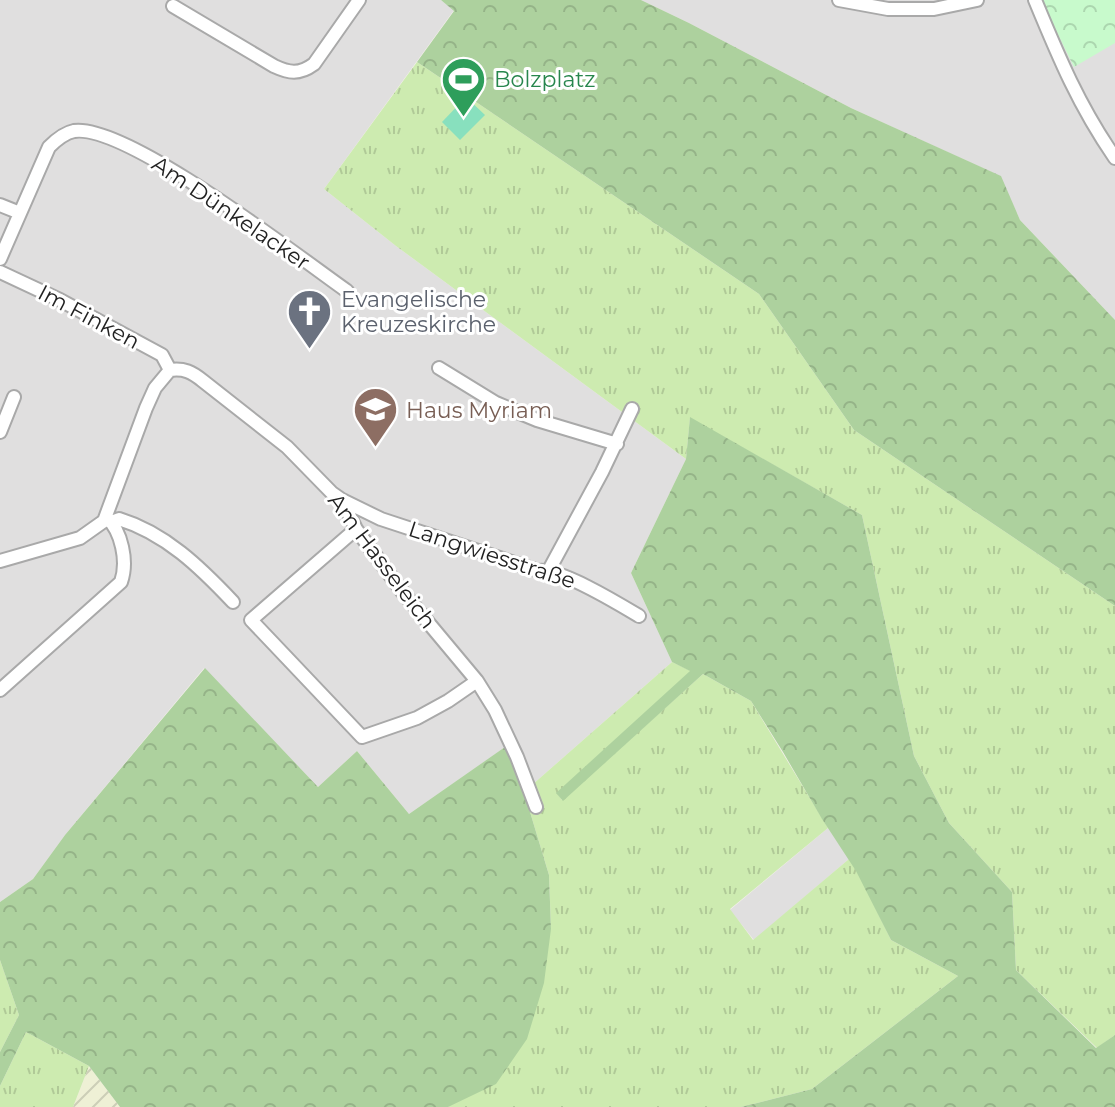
<svg xmlns="http://www.w3.org/2000/svg" width="1115" height="1107" font-family="Montserrat,sans-serif">
	<style>
		.residential { fill: #e0dfdf }
		.farmland { fill: url(#farmland-furrows) }
		.grass { fill: url(#grass-tufts) }
		.forest { fill: url(#forest-crowns) }
		.park { fill: url(#park-crowns) }
		.pitch { fill: #88e0be }
		.lines { fill: none; stroke-linecap: round; stroke-linejoin: round }
		.minor-casing { stroke: #a9a9a9; stroke-width: 16 }
		.minor { stroke: #fff; stroke-width: 12 }
		.labels { text-anchor: middle; dominant-baseline: central; stroke-width: 6; stroke-linejoin: round; paint-order: stroke }
		.leisure-label { font-size: 22px; fill: #27864d; stroke: #fff; text-anchor: start }
		.street-label { font-size: 22px; fill: #222; stroke: #fff }
		.worship-label { font-size: 22px; fill: #5b616d; stroke: #fff; text-anchor: start }
		.education-label { font-size: 22px; fill: #785e54; stroke: #fff; text-anchor: start }
	</style>
	<defs>
		<pattern id="farmland-furrows" width="10" height="10" patternUnits="userSpaceOnUse" patternTransform="scale(2)"><rect width="10" height="10" fill="#eef0d5"/><path d="M-1 1l2-2M0 10L10 0M9 11l2-2" fill="none" stroke="#ccceb7"/></pattern>
		<pattern id="grass-tufts" width="24" height="20" patternUnits="userSpaceOnUse" patternTransform="scale(2)"><rect width="24" height="20" fill="#cdebb0"/><path d="M3 7l-1-3M5 7V3M7 7l1-3M15 17l-1-3M17 17v-4M19 17l1-3" fill="none" stroke="#b0c997"/></pattern>
		<pattern id="forest-crowns" width="20" height="18" patternUnits="userSpaceOnUse" patternTransform="scale(2)"><rect width="20" height="18" fill="#add19e"/><path d="M2 6a3 3 0 1 1 6 0M12 15a3 3 0 1 1 6 0" fill="none" stroke="#95b388"/></pattern>
		<pattern id="park-crowns" width="20" height="18" patternUnits="userSpaceOnUse" patternTransform="scale(2)"><rect width="20" height="18" fill="#c8facc"/><path d="M2 6a3 3 0 1 1 6 0M12 15a3 3 0 1 1 6 0" fill="none" stroke="#acd6af"/></pattern>
	</defs>
	<rect width="100%" height="100%" fill="#f2efe9"/>
	<path class="residential" d="M0 0H441L454 10 324 189 396 246 686 459 631 573 672 662 524 792 504 748 409 814 357 751 318 787 204 668 65 835 33 879 0 902Z
		M641 0H1115V320L1020 220 1000 176 851 108 689 23Z
		M828 828 849 859 754 940 730 910Z"/>
	<path class="farmland" d="M89 1066 120 1107H73Z"/>
	<path class="grass" d="M417 62 759 294 854 430 1115 606V1035L1097 1048 1016 970 1012 892 949 823 914 756 862 515 690 418 686 459 396 246 324 189Z
		M672 662 691 671 557 793 562 800 703 674 751 701 828 828 730 909 753 940 849 859 857 871 891 940 958 976 812 1089 741 1107H448L551 929 549 875 524 792Z
		M0 960 19 1015 0 1052Z
		M26 1032 89 1066 73 1107H0V1086Z"/>
	<path class="forest" d="M441 0H641L689 23 851 108 1001 176 1020 220 1115 320V606L854 430 759 294 417 62 454 11Z
		M690 417 862 515 914 756 949 823 1012 892 1016 970 1096 1048 1115 1035V1107H741L812 1089 958 976 891 940 856 871 822 819 783 752 751 701 703 674 563 801 556 793 690 671 672 662 631 573 686 459Z
		M205 668 318 787 357 751 409 814 505 747 524 792 549 875 551 929 544 983 527 1039 496 1084 448 1107H120L89 1066 26 1032 0 1086V1052L19 1015 0 960V902L33 879 65 835Z"/>
	<path class="park" d="M1041 0H1115V43L1074 67Z"/>
	<path class="pitch" d="M466 97 485 115 460 140 442 122Z"/>
	<g class="lines">
		<defs>
			<path id="minor" d="M839 0 888 9H934L977 0
				M1035 0C1059 58 1079 106 1115 158
				M173 6 274 66C289 73 299 75 314 64L359 0
				M0 205 20 213
				M0 259 49 147C56 140 64 133 74 131 126 123 300 258 347 291
				M0 272 60 300 162 355 170 370
				M439 368 496 403 537 420 617 444
				M170 370C184 368 192 372 203 381L287 447 332 493 342 500 356 529 401 590 477 681 495 710 517 757 536 807
				M0 432 14 397
				M342 500 381 519 539 571C560 568 619 604 639 616
				M111 522 119 519C165 533 200 567 233 602
				M356 529 251 620 362 737 417 718 448 701 477 681
				M0 561 80 538 104 521 146 408 155 388 170 370
				M549 570 602 472 632 409
				M0 690 121 582C128 562 122 531 106 517"/>
		</defs>
		<use href="#minor" class="minor-casing"/>
		<use href="#minor" class="minor"/>
	</g>
	<defs>
		<symbol id="stadium-pin" viewBox="-11 -11 22 30"><path d="M0 17L-7.5 6A9.5 9.5 0 1 1 7.5 6Z" fill="#2e9e5b" stroke="#fff"/><path d="M0-5a6.5 5 0 1 0 0 10a6.5 5 0 1 0 0-10ZM-3.5-1.8h7v3.6h-7Z" fill="#fff"/></symbol>
		<symbol id="church-pin" viewBox="-11 -11 22 30"><path d="M0 17L-7.5 6A9.5 9.5 0 1 1 7.5 6Z" fill="#6b7280" stroke="#fff"/><path d="M-1.2-6h2.4v3.5h3.3v2.4h-3.3V6h-2.4V-.1h-3.3v-2.4h3.3Z" fill="#fff"/></symbol>
		<symbol id="school-pin" viewBox="-11 -11 22 30"><path d="M0 17L-7.5 6A9.5 9.5 0 1 1 7.5 6Z" fill="#8d6e63" stroke="#fff"/><path d="M0-5L7-2L0 1L-7-2ZM-4 1L0 2.5L4 1V4Q0 6-4 4Z" fill="#fff"/></symbol>
	</defs>
	<g fill-rule="evenodd">
		<use href="#stadium-pin" x="438" y="54" width="51" height="69"/>
		<use href="#church-pin" x="284" y="286" width="51" height="69"/>
		<use href="#school-pin" x="350" y="384" width="51" height="69"/>
	</g>
	<g class="labels">
		<g class="leisure-label">
			<text x="494" y="79">Bolzplatz</text>
		</g>
		<g class="street-label">
			<text transform="translate(231 213) rotate(34)">Am Dünkelacker</text>
			<text transform="translate(89 317) rotate(28)">Im Finken</text>
			<text transform="translate(492 555) rotate(18)">Langwiesstraße</text>
			<text transform="translate(382 561) rotate(53)">Am Hasseleich</text>
		</g>
		<g class="worship-label">
			<text x="341" y="299">Evangelische<tspan x="341" dy="25">Kreuzeskirche</tspan></text>
		</g>
		<g class="education-label">
			<text x="406" y="410">Haus Myriam</text>
		</g>
	</g>
</svg>
